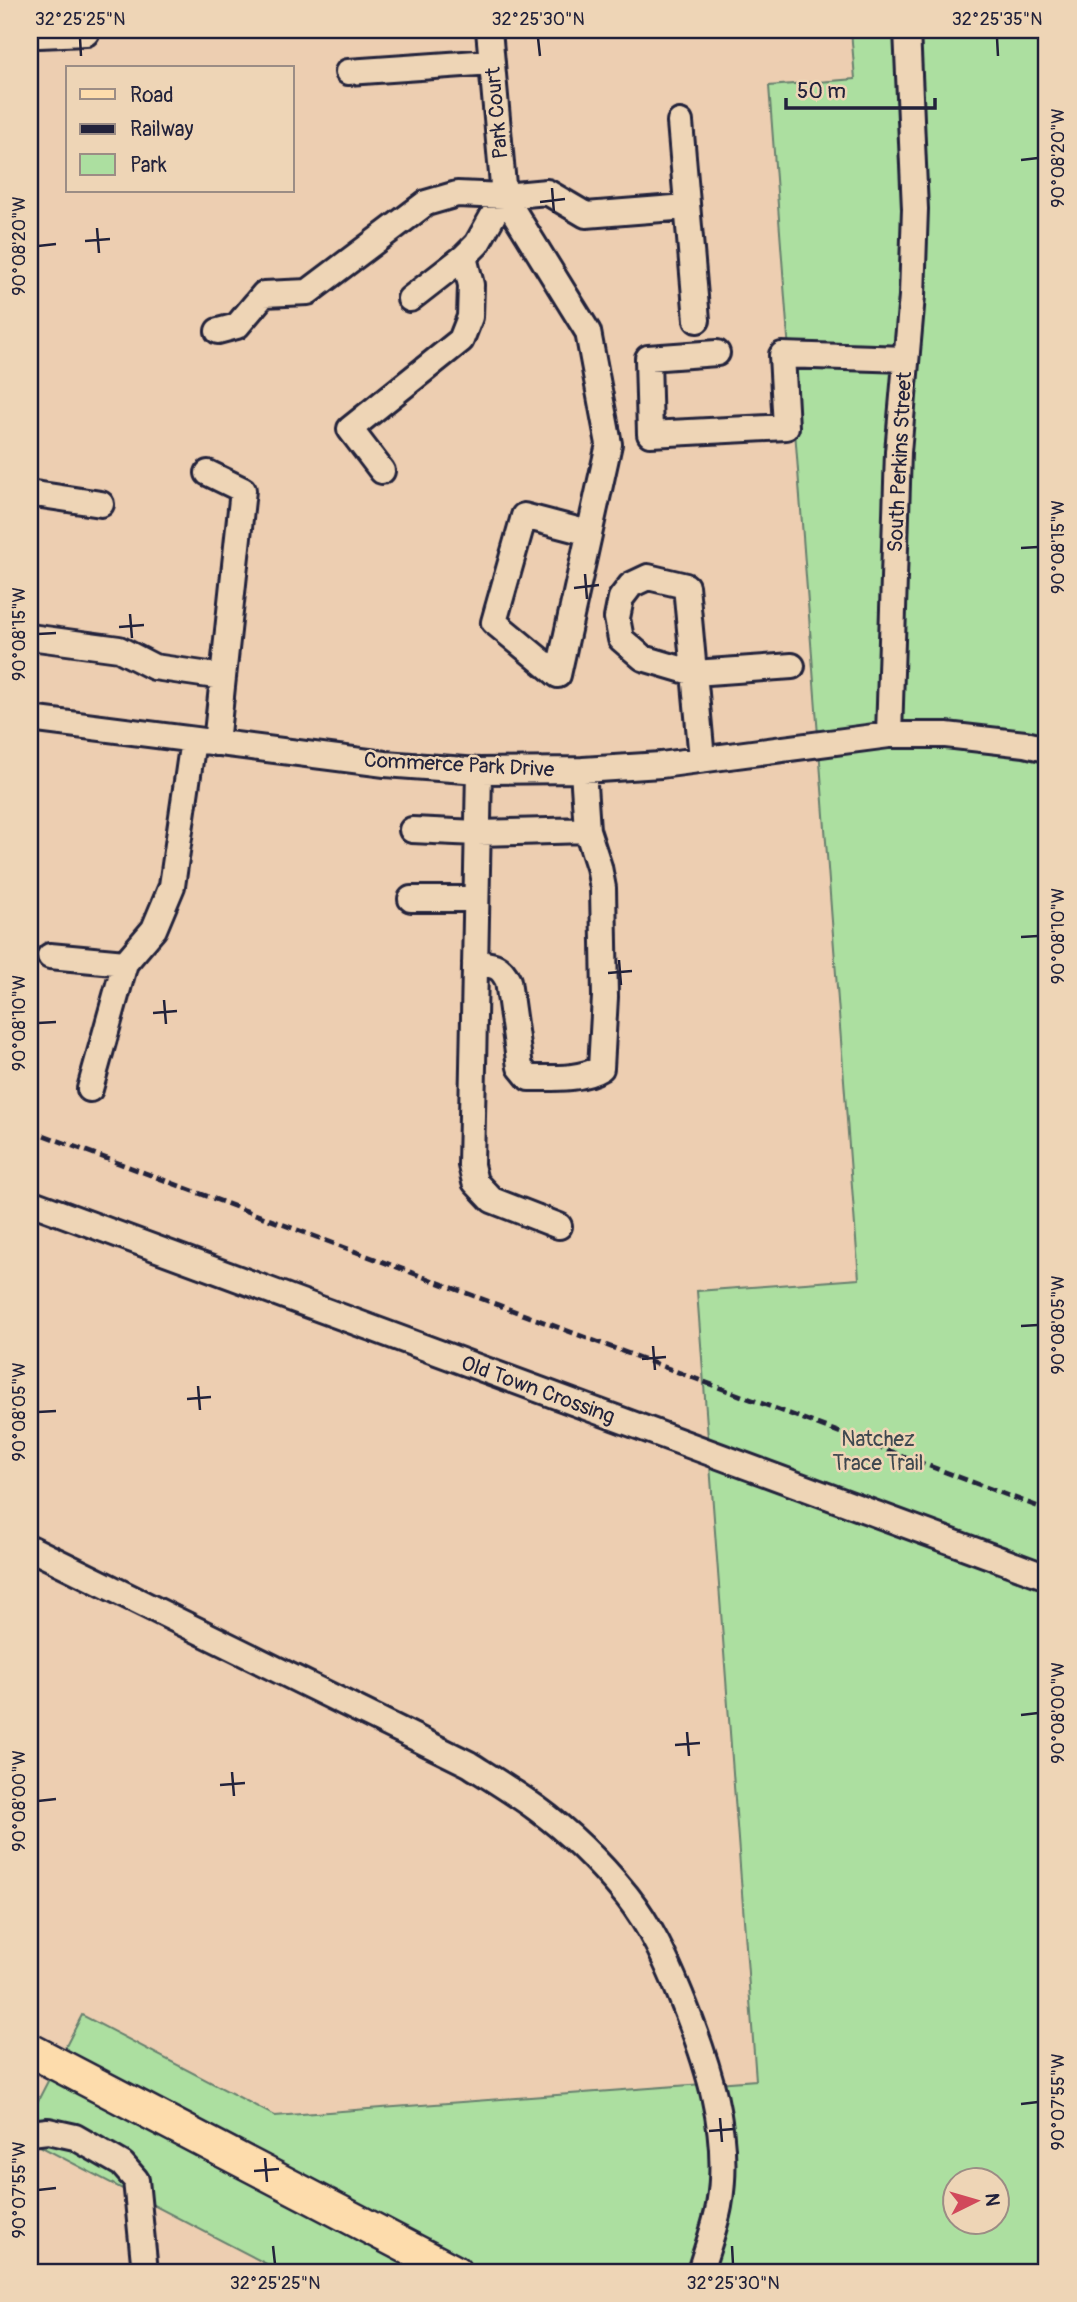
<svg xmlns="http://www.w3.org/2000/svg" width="1077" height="2302" font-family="Pangolin,sans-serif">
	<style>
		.green { fill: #acdfa0; stroke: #67806e; stroke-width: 2; fill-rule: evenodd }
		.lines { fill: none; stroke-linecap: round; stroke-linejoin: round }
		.minor-casing { stroke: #22223b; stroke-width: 30 }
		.major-casing { stroke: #22223b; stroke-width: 37 }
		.minor { stroke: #eed5b6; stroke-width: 24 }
		.major { stroke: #fddcac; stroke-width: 32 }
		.rail { stroke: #22223b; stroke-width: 5; stroke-dasharray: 10 5; stroke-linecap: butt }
		.ticks { fill: none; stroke: #22223b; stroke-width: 2.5 }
		.labels { text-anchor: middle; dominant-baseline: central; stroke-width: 5; stroke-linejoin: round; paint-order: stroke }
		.street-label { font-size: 21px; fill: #22223b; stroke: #eed5b6 }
		.park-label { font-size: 21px; fill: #3e484f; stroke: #eed5b6 }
		.neatline { fill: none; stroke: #22223b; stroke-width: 2.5 }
		.ticks-label { font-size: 18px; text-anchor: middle; fill: #22223b }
	</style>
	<rect width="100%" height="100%" fill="#edceb1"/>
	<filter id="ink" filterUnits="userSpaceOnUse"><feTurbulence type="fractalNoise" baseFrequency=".0143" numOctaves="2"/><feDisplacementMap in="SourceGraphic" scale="14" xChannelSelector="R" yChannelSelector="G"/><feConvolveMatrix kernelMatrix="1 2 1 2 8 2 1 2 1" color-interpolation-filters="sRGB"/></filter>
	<g filter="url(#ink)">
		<path class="green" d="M851 30H1047V2272H282L30 2141V2116L82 2015 275 2116 756 2080 697 1291 859 1279 769 86 855 79ZM954 2180H996V2222H954Z"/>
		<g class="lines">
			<defs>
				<path id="minor" d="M35 30 39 35 86 33V30
					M489 30 504 196 588 332 609 444 558 675 494 622 524 516 589 533
					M348 72 492 62
					M680 122 697 320
					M410 299 464 257 477 244 504 196
					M218 331 237 326 264 294 308 292 426 203 457 194 504 196 547 192 586 215 687 207
					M717 353 648 358 650 434 786 427 782 355 906 359
					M382 471 350 429 461 340 470 317 471 285 464 257
					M208 473 243 490 216 743
					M30 496 35 494 101 504
					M30 637 119 649 154 667 223 677
					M30 719 385 764 479 771 583 770 661 765 889 735H946L1025 744 1047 749
					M889 735 898 452 912 296 915 209 907 30
					M702 759 686 586 648 577 631 585 621 598 617 618 621 639 643 658 694 673 792 666
					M479 771 471 1165 475 1182 492 1200 559 1226
					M412 830 477 833 587 830
					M411 899H476
					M50 956 125 963
					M475 963C493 965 500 964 508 981L520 1067 529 1078C551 1078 582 1080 601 1068L605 997 603 888 599 867 587 830 583 770
					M90 1089 125 963 154 929 172 886 193 740
					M30 1202 1047 1577
					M30 1548 469 1764C491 1778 514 1792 536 1808 569 1832 601 1864 627 1896 650 1925 666 1960 680 1994 707 2060 732 2133 719 2206 715 2228 706 2251 700 2272
					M30 2133 48 2131 75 2137 122 2164 136 2180 145 2272"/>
				<path id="major" d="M30 2050 455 2272"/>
			</defs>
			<use href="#minor" class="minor-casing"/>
			<use href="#major" class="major-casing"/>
			<use href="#minor" class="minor"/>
			<use href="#major" class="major"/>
			<path class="rail" d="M30 1130 1047 1510"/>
		</g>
	</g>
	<path class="ticks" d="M80 38 81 56M538 38 540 56M997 38 998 56M1021 160 1038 158M552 188 554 213M540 202 565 199M97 228 99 253M85 241 110 239M38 246 56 244M1021 548 1038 547M585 574 587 599M574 588 599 585M130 614 132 638M119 627 144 625M38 634 56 633M1021 937 1038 936M619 960 621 985M608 973 632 971M164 1000 166 1024M153 1013 177 1011M38 1023 56 1022M1021 1326 1038 1325M653 1346 655 1370M642 1359 666 1357M198 1386 200 1410M187 1399 211 1397M38 1412 56 1411M1021 1715 1038 1713M687 1732 689 1756M675 1745 700 1743M232 1772 234 1796M220 1785 245 1783M38 1801 56 1799M1021 2104 1038 2102M720 2118 722 2142M709 2131 734 2129M265 2158 267 2182M254 2171 279 2169M38 2190 56 2188M273 2246 275 2264M732 2246 733 2264"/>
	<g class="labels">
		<g class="street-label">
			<text transform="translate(497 113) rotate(-95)">Park Court</text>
			<text transform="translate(900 462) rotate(-87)">South Perkins Street</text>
			<text transform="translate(459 765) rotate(3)">Commerce Park Drive</text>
			<text transform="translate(538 1390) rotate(20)">Old Town Crossing</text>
		</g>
		<g class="park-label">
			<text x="878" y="1439">Natchez<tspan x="878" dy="24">Trace Trail</tspan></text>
		</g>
	</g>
	<rect width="1077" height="2302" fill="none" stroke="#eed5b6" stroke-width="77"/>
	<rect x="66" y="66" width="228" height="126" fill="#eed5b6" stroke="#9c8d85" stroke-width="2"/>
	<rect x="80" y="89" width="35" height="10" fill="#fddcac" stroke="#9c8d85" stroke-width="2"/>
	<text x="130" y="102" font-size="21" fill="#22223b">Road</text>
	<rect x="80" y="124" width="35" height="10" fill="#22223b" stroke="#9c8d85" stroke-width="2"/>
	<text x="130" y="136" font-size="21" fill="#22223b">Railway</text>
	<rect x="80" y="154" width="35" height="21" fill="#acdfa0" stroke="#9c8d85" stroke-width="2"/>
	<text x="130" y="172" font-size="21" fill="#22223b">Park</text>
	<g transform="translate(976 2201) rotate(85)"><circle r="33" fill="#eed5b6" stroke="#9c8d85" stroke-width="2"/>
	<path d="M0-5L12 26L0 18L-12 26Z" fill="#d1495b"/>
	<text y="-10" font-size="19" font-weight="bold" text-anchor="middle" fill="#22223b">N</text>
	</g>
	<path d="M786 98v10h149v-10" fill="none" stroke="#22223b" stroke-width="3.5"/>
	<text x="797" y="98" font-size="21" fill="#22223b" stroke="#eed5b6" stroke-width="5" paint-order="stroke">50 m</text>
	<rect x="38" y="38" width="1000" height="2226" class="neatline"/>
	<g class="ticks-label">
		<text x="80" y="25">32°25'25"N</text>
		<text x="538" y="25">32°25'30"N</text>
		<text x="997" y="25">32°25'35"N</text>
		<text transform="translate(1058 158) rotate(-90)" y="6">90°08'20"W</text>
		<text transform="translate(19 246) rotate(-90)" y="6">90°08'20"W</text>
		<text transform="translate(1058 547) rotate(-90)" y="6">90°08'15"W</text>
		<text transform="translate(19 634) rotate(-90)" y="6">90°08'15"W</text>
		<text transform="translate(1058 936) rotate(-90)" y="6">90°08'10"W</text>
		<text transform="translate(19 1023) rotate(-90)" y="6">90°08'10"W</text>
		<text transform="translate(1058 1325) rotate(-90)" y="6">90°08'05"W</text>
		<text transform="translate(19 1412) rotate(-90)" y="6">90°08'05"W</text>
		<text transform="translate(1058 1713) rotate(-90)" y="6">90°08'00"W</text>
		<text transform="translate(19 1801) rotate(-90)" y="6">90°08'00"W</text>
		<text transform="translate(1058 2102) rotate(-90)" y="6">90°07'55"W</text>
		<text transform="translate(19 2190) rotate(-90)" y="6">90°07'55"W</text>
		<text x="275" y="2289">32°25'25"N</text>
		<text x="733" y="2289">32°25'30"N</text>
	</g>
</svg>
